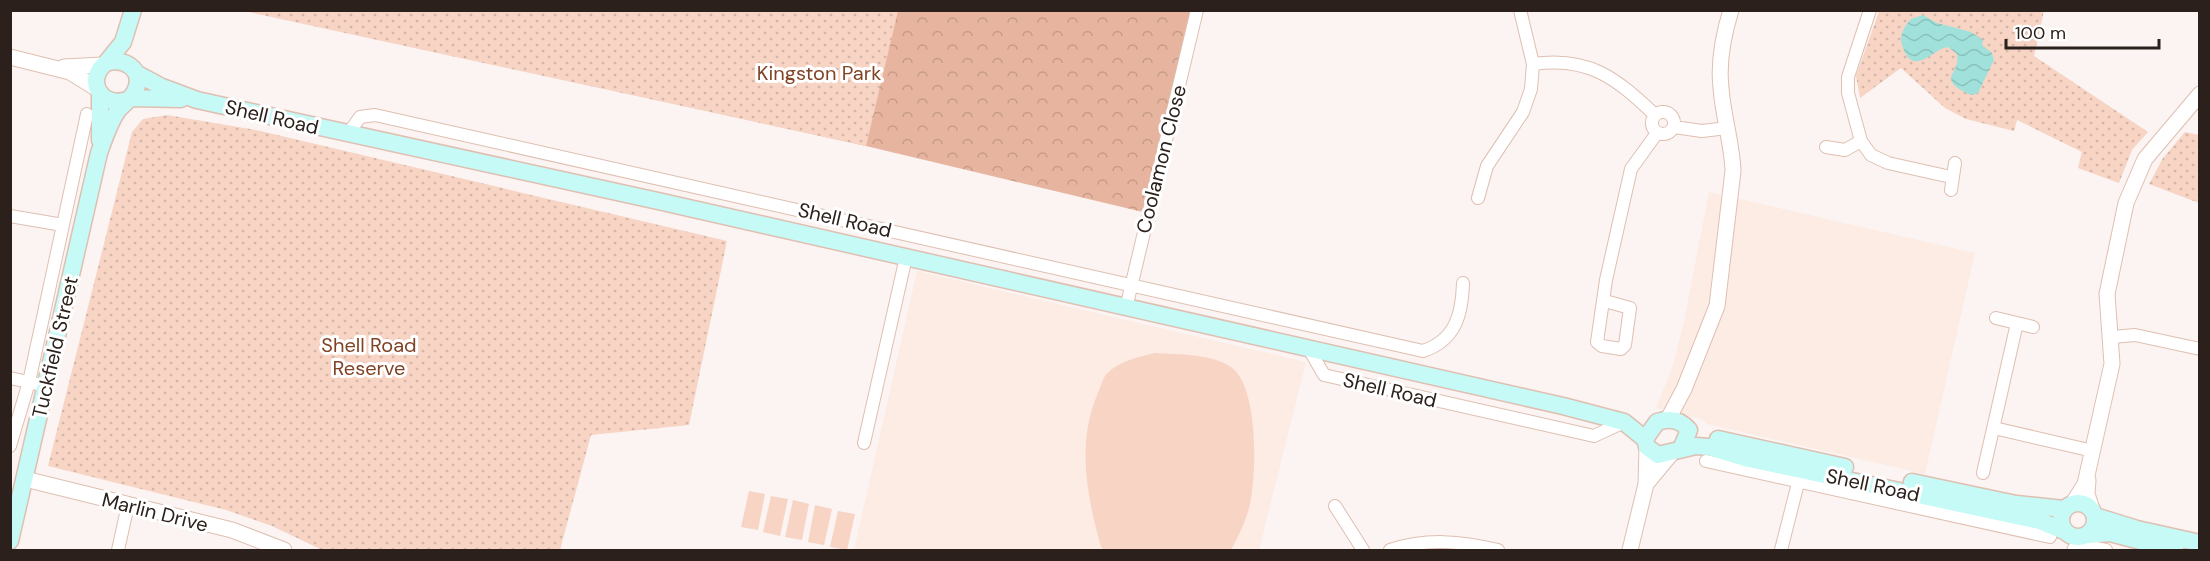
<svg xmlns="http://www.w3.org/2000/svg" width="2210" height="561" font-family="'DM Sans',sans-serif">
	<style>
		.built { fill: #fcece4 }
		.grass { fill: #f7d4c4 }
		.forest { fill: url(#forest-crowns) }
		.park { fill: url(#park-dots) }
		.water { fill: url(#water-waves) }
		.lines { fill: none; stroke-linecap: round; stroke-linejoin: round }
		.minor-casing { stroke: #dfbfb1; stroke-width: 14 }
		.tertiary-casing { stroke: #dfbfb1; stroke-width: 17 }
		.secondary-casing { stroke: #dfbfb1; stroke-width: 19 }
		.minor { stroke: #fff; stroke-width: 12 }
		.tertiary { stroke: #fff; stroke-width: 15 }
		.secondary { stroke: #c6faf7; stroke-width: 16 }
		.labels { text-anchor: middle; dominant-baseline: central; stroke-width: 6; stroke-linejoin: round; paint-order: stroke }
		.park-label { font-size: 20px; fill: #814326; stroke: #fff }
		.street-label { font-size: 20px; fill: #2b201b; stroke: #fff }
	</style>
	<defs>
		<pattern id="forest-crowns" width="20" height="18" patternUnits="userSpaceOnUse" patternTransform="scale(1.5)"><rect width="20" height="18" fill="#e7b59f"/><path d="M2 6a3 3 0 1 1 6 0M12 15a3 3 0 1 1 6 0" fill="none" stroke="#c69b88"/></pattern>
		<pattern id="park-dots" width="8" height="8" patternUnits="userSpaceOnUse" patternTransform="scale(1.5)"><rect width="8" height="8" fill="#f7d4c4"/><path d="M2 2h.1M6 6h.1" fill="none" stroke="#d4b6a8" stroke-width="1.8" stroke-linecap="round"/></pattern>
		<pattern id="water-waves" width="16" height="10" patternUnits="userSpaceOnUse" patternTransform="scale(1.5)"><rect width="16" height="10" fill="#a1e1db"/><path d="M0 5q4-4 8 0t8 0" fill="none" stroke="#8bc1bb"/></pattern>
	</defs>
	<rect width="100%" height="100%" fill="#fbf4f2"/>
	<path class="built" d="M1709 192 1975 253 1925 474 1707 424 1702 419 1656 408 1672 368 1683 326Z
		M917 271 1306 362 1259 550H854Z"/>
	<path class="grass" d="M1155 353C1179 355 1210 353 1231 367 1259 386 1257 478 1249 508 1245 523 1238 537 1231 550H1104L1101 547C1087 496 1076 443 1098 393 1100 388 1102 381 1105 376 1116 362 1138 357 1155 353Z
		M749 491 765 494 758 530 741 527Z
		M771 496 788 499 780 536 763 532Z
		M793 500 809 504 802 540 785 537Z
		M815 505 832 509 824 545 808 542Z
		M838 511 855 514 847 550 830 547Z"/>
	<path class="forest" d="M546 11H1197L1147 213 866 146 539 74Z"/>
	<path class="park" d="M244 11H898L866 146Z
		M1879 11H2044L2034 56 2148 132 2132 150 2119 183 2078 168 2082 152 2017 120 2014 131 1966 119 1945 108 1901 68 1860 98 1856 76Z
		M167 115 256 130 727 241 689 425 591 435 560 550H322L272 526 226 510 48 466 132 132 143 119Z
		M2185 132 2199 135V203L2149 184 2163 158Z"/>
	<path class="water" d="M1923 15 1937 23 1971 32 1983 40 1982 45 1992 53 1994 60 1978 93 1971 95C1934 78 1961 75 1957 54L1948 47C1933 48 1913 80 1902 45 1899 35 1904 27 1911 19Z"/>
	<g class="lines">
		<defs>
			<path id="minor" d="M1870 10 1848 77V93L1861 141 1871 155 1888 163 1951 177
				M1533 64C1589 56 1616 78 1655 115
				M1652 123a11 11 0 1 1 22 0a11 11 0 1 1-22 0Z
				M1674 127 1702 131 1727 128
				M348 134 360 117 375 115 1423 351C1456 340 1462 314 1463 283
				M1826 147 1845 150 1861 141
				M1951 190 1955 163
				M1478 198 1487 166 1523 112 1531 89 1533 64 1520 10
				M10 216 63 225
				M1605 301 1630 308 1625 345 1621 349 1602 346 1597 342 1606 280 1631 169 1657 133
				M1126 308 1197 10
				M1996 318 2033 327
				M2112 337 2135 335 2200 349
				M1309 349 1324 375 1594 436 1624 422
				M10 378 37 384
				M1994 428 2093 451
				M864 443 906 257
				M10 446 29 382 87 114
				M1706 461 2050 537
				M1983 473 2017 323
				M1335 506 1363 550
				M2090 547 2106 550
				M118 550 128 505
				M1390 550C1427 538 1460 541 1498 550
				M1781 550 1798 483"/>
			<path id="tertiary" d="M10 57 70 72 96 88
				M64 67 103 65
				M1668 419 1684 389 1717 306 1733 171C1732 143 1723 116 1721 88 1718 62 1723 36 1731 10
				M25 479 232 530 284 550
				M2088 480 2087 494 2092 509
				M1646 484 1671 454
				M2073 503 2085 484 2112 364 2107 294 2126 203 2145 159 2200 94
				M1630 550 1646 484 1647 447
				M2075 550 2083 537"/>
			<path id="secondary" d="M106 63 123 42 133 10
				M136 73 162 87 197 100 658 201 1563 406 1624 422 1645 439
				M130 98 181 99
				M100 140V95
				M1718 439 1845 467
				M1681 449 1689 430C1680 419 1670 418 1657 422L1645 439 1647 447 1658 455 1696 446 1709 447 1749 459 2040 521 2064 531
				M1912 482 2016 504 2064 509
				M2061 520a17 17 0 1 1 34 0a17 17 0 1 1-34 0Z
				M2095 516 2137 529 2200 543
				M2087 535 2110 533 2175 550
				M10 541 99 153C104 139 109 123 118 110 124 103 133 98 136 89 144 69 123 57 106 63 84 80 102 109 127 100"/>
		</defs>
		<use href="#minor" class="minor-casing"/>
		<use href="#tertiary" class="tertiary-casing"/>
		<use href="#secondary" class="secondary-casing"/>
		<use href="#minor" class="minor"/>
		<use href="#tertiary" class="tertiary"/>
		<use href="#secondary" class="secondary"/>
	</g>
	<g class="labels">
		<g class="park-label">
			<text x="819" y="73">Kingston Park</text>
			<text x="369" y="345">Shell Road<tspan x="369" dy="23">Reserve</tspan></text>
		</g>
		<g class="street-label">
			<text transform="translate(272 117) rotate(13)">Shell Road</text>
			<text transform="translate(1161 159) rotate(-76)">Coolamon Close</text>
			<text transform="translate(845 220) rotate(13)">Shell Road</text>
			<text transform="translate(55 347) rotate(-77)">Tuckfield Street</text>
			<text transform="translate(1390 390) rotate(13)">Shell Road</text>
			<text transform="translate(1873 485) rotate(12)">Shell Road</text>
			<text transform="translate(155 512) rotate(14)">Marlin Drive</text>
		</g>
	</g>
	<rect width="2210" height="561" fill="none" stroke="#2b201b" stroke-width="24"/>
	<path d="M2006 39v9h153v-9" fill="none" stroke="#2b201b" stroke-width="3"/>
	<text x="2015" y="39" font-size="18" fill="#2b201b" stroke="#ffffff" stroke-width="4.5" paint-order="stroke">100 m</text>
</svg>
